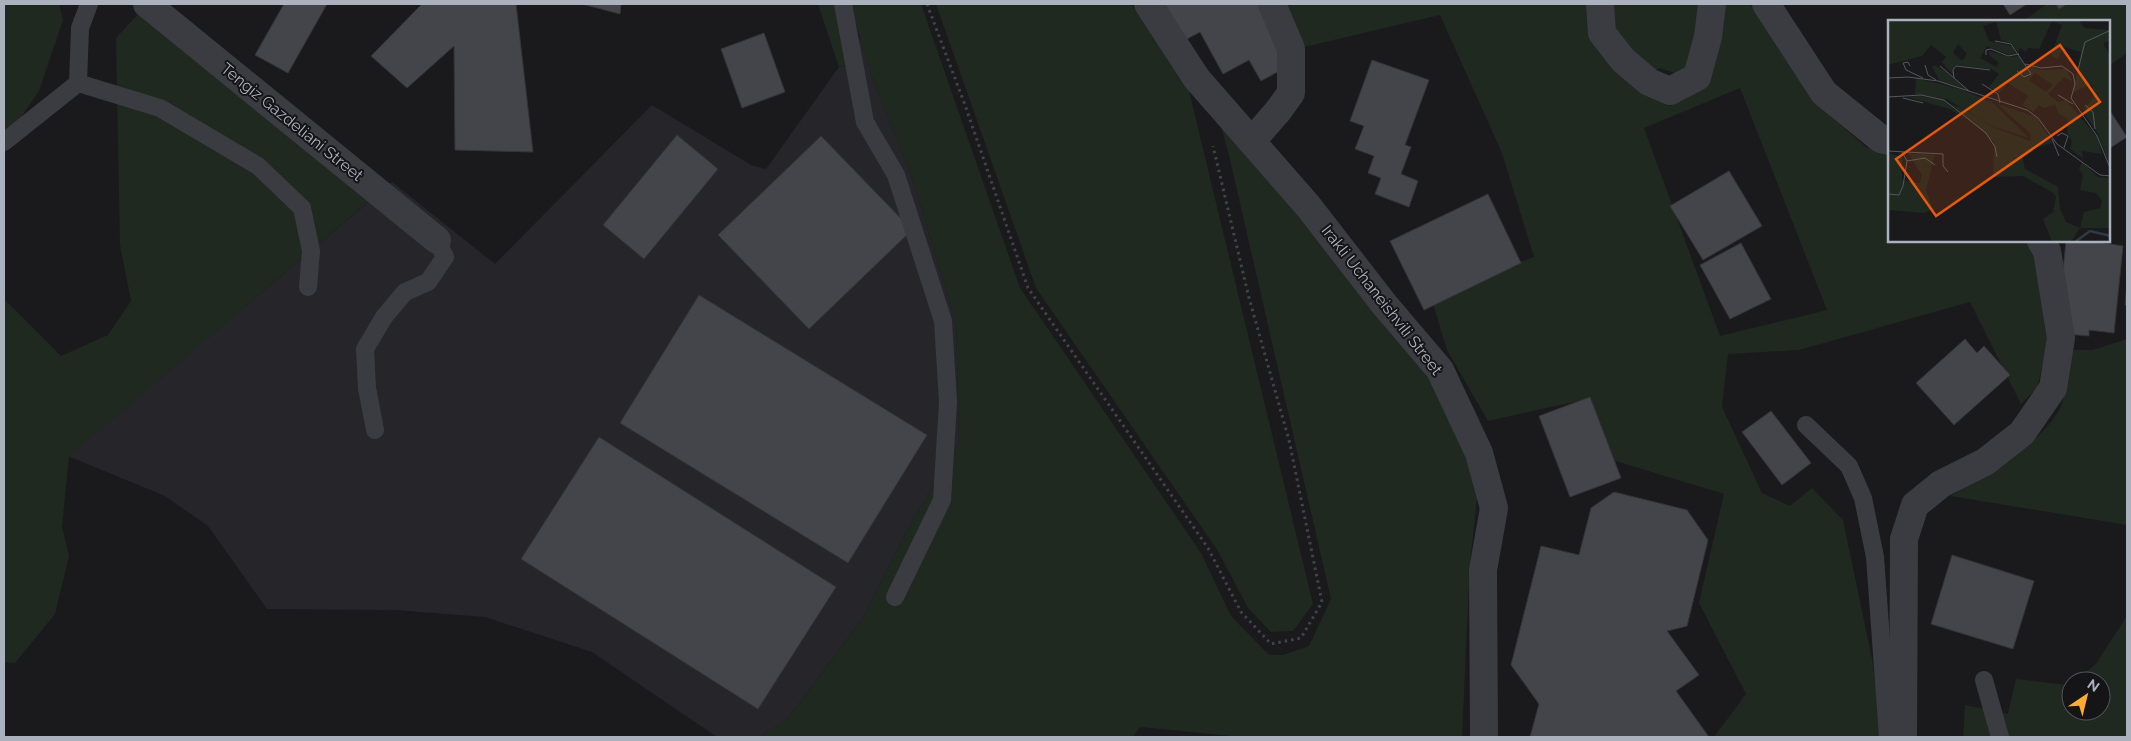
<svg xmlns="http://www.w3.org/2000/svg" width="2131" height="741" font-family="Raleway,sans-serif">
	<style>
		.built { fill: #26262a }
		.green { fill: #1f2920; fill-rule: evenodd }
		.building { fill: #44454a; stroke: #343439 }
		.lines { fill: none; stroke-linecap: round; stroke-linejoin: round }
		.path { stroke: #404449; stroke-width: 3; stroke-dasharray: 2.5 4; stroke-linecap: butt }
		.service { stroke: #3b3c42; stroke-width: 18 }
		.minor { stroke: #3b3c42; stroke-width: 28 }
		.tertiary { stroke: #3b3c42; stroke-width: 28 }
		.labels { text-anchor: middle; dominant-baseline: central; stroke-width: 4; stroke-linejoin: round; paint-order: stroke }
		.street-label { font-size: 16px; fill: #abb2bd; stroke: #151518 }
		.inset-river { fill: none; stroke: #2e3b43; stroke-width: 2.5 }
		.inset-road { fill: none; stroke: #54575d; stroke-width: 1 }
		.view { fill: #e8590c; fill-opacity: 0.15; stroke: #e8590c; stroke-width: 2.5 }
		.inset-edge { fill: none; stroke: #abb2bd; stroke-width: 2.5 }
	</style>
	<rect width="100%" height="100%" fill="#1a1a1d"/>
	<path class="built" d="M860 37 870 72 911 175 956 323 959 442 912 521 862 619 788 718 760 737H717L592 652 485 617 395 610 267 609 208 526 165 496 68 456 392 182 495 264 652 105 751 165 766 169 839 67 849 66Z"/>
	<path class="green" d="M4 4H59L63 20 39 91 4 142Z
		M818 4H834L849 66 839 67Z
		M850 4H921L1020 288 1201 553 1231 616 1269 655H1283L1309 646 1331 599 1228 151 1219 119 1407 346 1445 402 1479 480 1470 563 1462 737H1242L1140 727 1133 737H760L788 718 862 619 912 521 959 442 956 323 911 175 870 72Z
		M936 4H1131L1189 91 1313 604 1293 631 1271 632 1248 608 1218 551 1036 288Z
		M1281 4H1704L1696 59 1680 75 1660 68 1634 83 1670 106 1701 88 1722 4H1750L1815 103 1866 147 1890 153V241H2026L2034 252 2049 339 2037 388 2021 404 1970 302 1799 350 1728 354 1722 407 1762 493 1790 506 1812 488 1843 520 1873 664 1881 737H1714L1746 694 1699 603 1724 494 1609 459 1583 400 1488 421 1447 350 1431 297 1534 257 1502 153 1440 15 1300 48ZM1740 88 1827 310 1720 336 1644 128Z
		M2047 4H2127V53L2110 65V21H2023Z
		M140 12 368 202 69 456 62 527 69 556 55 614 15 663 4 662V299L61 356 108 335 131 301 120 245 116 38Z
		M2127 339V525L1951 496C1983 475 2053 438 2063 400 2068 384 2068 366 2071 350H2093Z
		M2127 616V737H1963L1965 705 2008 714 2016 679 2067 685 2071 683V711H2101V681H2073L2095 665Z"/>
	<path class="building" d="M284 4H327L288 73 255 55Z
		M422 4H516L533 152 455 150 454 46 407 88 371 56Z
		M582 4H621L620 14Z
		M1165 4H1259L1292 64 1261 81 1249 60 1223 74 1200 32 1185 40Z
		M2003 4H2027L2010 15Z
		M2056 4H2067L2059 9Z
		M764 33 785 92 742 108 721 49Z
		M1372 60 1429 80 1405 145 1411 147 1401 174 1418 181 1409 207 1375 194 1381 178 1368 173 1374 156 1355 149 1364 126 1350 121Z
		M2110 111 2127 137 2110 148Z
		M677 135 718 169 644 259 603 225Z
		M821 136 912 230 809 329 718 235Z
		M1729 171 1762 226 1703 260 1670 206Z
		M1488 194 1521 263 1424 310 1390 241Z
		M2066 241H2092L2123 246 2114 333 2089 330V336L2057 333Z
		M1741 243 1771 299 1730 319 1700 265Z
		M2127 282V305H2125Z
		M699 295 927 435 848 563 620 423Z
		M1965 339 1977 353 1984 346 2010 375 1954 425 1916 383Z
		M1590 397 1621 478 1570 497 1539 416Z
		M1771 411 1811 463 1782 485 1742 432Z
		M599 437 836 587 758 709 521 559Z
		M1614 492 1687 510 1708 540 1687 626 1667 631 1699 675 1676 691 1709 737H1530L1539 704 1511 665 1541 546 1579 555 1591 508Z
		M1952 555 2034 581 2013 649 1931 624Z"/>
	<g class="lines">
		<path class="path" d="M927 4 965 105 1028 288 1208 548 1241 612 1271 644 1301 638 1322 602 1289 440 1249 298 1213 146"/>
		<path class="service" d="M843 4 865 122 896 175 943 321 948 402 942 500 895 597
			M78 83 160 108 258 166 302 208 311 251 308 287
			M4 142 78 83 80 28 89 4
			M1806 425 1849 466 1863 498 1875 557 1888 737
			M375 430 367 388 365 349 384 317 405 292 428 282 445 257 437 240
			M1984 680 2000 737"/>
		<path class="minor" d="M147 4 437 240
			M1600 4 1602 33 1623 60 1649 82 1670 91 1697 77 1708 37 1712 4
			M1766 4 1824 93 1881 139 1890 141
			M1252 141 1278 111 1291 93V49L1272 4
			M1903 737 1904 539 1915 505 1941 484 1985 462 2022 433 2053 388 2061 338 2047 251 2041 241"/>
		<path class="tertiary" d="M1148 4 1197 79 1308 206 1384 304 1440 370 1479 453 1494 508 1483 570 1484 737"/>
	</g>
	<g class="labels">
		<g class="street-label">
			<text transform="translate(292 122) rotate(39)">Tengiz Gazdeliani Street</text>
			<text transform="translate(1382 300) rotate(52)">Irakli Uchaneishvili Street</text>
		</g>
	</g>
	<g transform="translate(1888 20)">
		<rect width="222" height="222" fill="#1a1a1d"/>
		<path d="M0 0H190L197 8 222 10V21L215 23 222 35V146L209 112 197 95V88L205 78 204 64 185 72 193 32 175 27 170 39 163 36 174 5 164 1 151 29 140 28 138 32 132 28 130 32 124 24 113 20 108 2 95 6 101 21 124 26 128 33 121 35 99 26 92 38 108 47 111 43 101 35V31L121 37 131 36 142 53 139 58 143 54 139 44 153 50 178 49 185 62 176 57 160 74 170 82 178 80 209 117 214 134 194 131 195 138 182 129 184 122 179 112 180 99 171 94 167 85 156 88 151 85 145 92 134 85 140 76 120 63 111 73 101 67 111 54 103 49 67 45 65 55 54 42 58 37 43 25 34 36 0 45ZM70 24 79 34 74 41 65 33ZM147 53 165 65 158 72 141 60ZM47 45 58 52 79 70 52 61 44 47ZM28 58 72 69 104 82 141 118 103 106 59 79 27 74ZM31 76 56 80 77 99 62 89 20 77ZM108 83 148 97 165 123 143 129 135 134V140L137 149 170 167 172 189 178 202 192 208 196 192 212 188 214 181 208 173 192 170 195 155 191 149 194 142 210 157 222 158V208H192L183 222H164L155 199 165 192 168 177 164 172 135 156 105 157 106 122 63 84 79 90 102 106 142 121 143 114ZM0 133 14 137V160L32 163 34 155 20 133 47 135 38 170 45 189 36 193 0 190Z" fill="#1f2920" fill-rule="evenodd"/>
		<path class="inset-river" d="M187 222 202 211 223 216"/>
		<path class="inset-road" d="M107 21 123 24 143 54 136 57 129 51M98 35V30L103 29 120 36 131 34M137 44 153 48 174 46 185 54 187 64 183 78 209 116 223 150M37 45 40 55 48 60M22 46 20 42 15 43 18 50 35 58M52 46 81 71M190 50 197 22 223 10M0 58 20 57 50 61 139 90 150 98 169 124 212 155 223 156M66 58 65 50 68 46 102 50M94 64 110 74 112 83M170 75 185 84M0 77 33 75 56 80 98 113 107 127 109 137M15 78 35 83M197 85 205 92 207 109M169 116 174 113 180 116 176 128M164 119 171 136M0 131 55 134V146L60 152M19 141 37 138 47 145M0 174 11 175 15 166 19 141 14 132"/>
		<path class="view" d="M172 25 212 82 48 196 8 139Z"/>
		<rect width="222" height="222" class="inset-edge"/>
	</g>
	<rect width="2131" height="741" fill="none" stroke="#abb2bd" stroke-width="10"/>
	<g transform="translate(2086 696) rotate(35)"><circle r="24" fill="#151518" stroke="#51545a"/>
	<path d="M0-4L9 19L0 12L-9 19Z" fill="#ffaa30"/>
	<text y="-8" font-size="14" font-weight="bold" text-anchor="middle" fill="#abb2bd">N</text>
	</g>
</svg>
